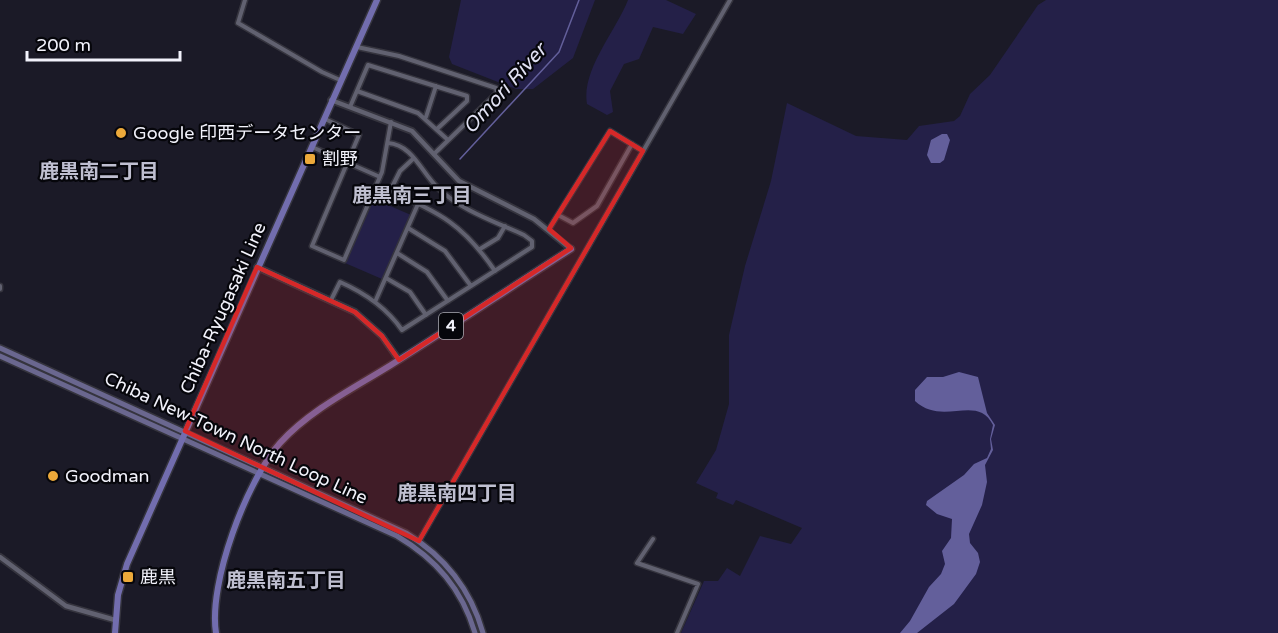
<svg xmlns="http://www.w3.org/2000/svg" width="1278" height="633" font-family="'Varela Round','Noto Sans JP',sans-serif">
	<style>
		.green { fill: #242048 }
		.water { fill: #635f9b }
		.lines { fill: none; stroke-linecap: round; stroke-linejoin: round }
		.stream { stroke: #635f9b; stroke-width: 1.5 }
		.minor-casing { stroke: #35343e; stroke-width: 7 }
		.tertiary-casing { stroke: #35343e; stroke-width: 8 }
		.secondary-casing { stroke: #35343e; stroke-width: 8 }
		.primary-casing { stroke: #35343e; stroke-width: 9 }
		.minor { stroke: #616170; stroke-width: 4 }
		.tertiary { stroke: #616170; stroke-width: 4.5 }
		.secondary { stroke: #6a678f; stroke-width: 5 }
		.primary { stroke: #726dae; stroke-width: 6 }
		.marked { fill: #d62828; fill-opacity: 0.2; stroke: #d62828; stroke-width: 4.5; stroke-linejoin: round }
		.poi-dot { fill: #eca93a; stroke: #06060b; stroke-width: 2 }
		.labels { text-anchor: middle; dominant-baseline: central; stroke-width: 4.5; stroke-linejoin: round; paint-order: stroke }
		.shield { fill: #06060b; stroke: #ababb3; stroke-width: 1.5 }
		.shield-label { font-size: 16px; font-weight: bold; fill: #f2f2fb }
		.poi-label { font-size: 18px; fill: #f2f2fb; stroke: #06060b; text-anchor: start }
		.street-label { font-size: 18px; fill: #f2f2fb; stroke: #06060b }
		.water-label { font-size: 20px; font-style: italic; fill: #e1e1f3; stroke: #06060b }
		.neighbourhood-label { font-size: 20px; font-weight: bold; fill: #bfbfd0; stroke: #06060b }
	</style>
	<rect width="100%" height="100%" fill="#1b1a27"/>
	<path class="green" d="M461 0H595L573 58 533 89H516L452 64 449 57Z
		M628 0H666L696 14 683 34 653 27 639 59 624 64 610 91 613 112 607 115 587 104C581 70 616 31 628 0Z
		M1046 0H1278V633H681L704 581H718L727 568 740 576 760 536 791 544 802 528 736 500 733 505 716 498 718 493 696 483 716 450 729 404V335L745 266 771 181 787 103 856 136 907 140 919 126 954 121 960 116 970 94 990 75 1038 5Z
		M374 199 411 215 382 279 345 263Z"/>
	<path class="water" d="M942 134H947L950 140 944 160 940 163H931L927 155 931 140Z
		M959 372 978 377 987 413 995 425 991 439 993 450 985 465 987 482 982 505 969 534 970 543 978 553 980 562 976 574 954 604 917 633H900L910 621 929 587 941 574 945 564 942 551 951 538 952 519 937 514 926 505 927 501 964 475 974 464 987 458 991 449 990 439 993 425C977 393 943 427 915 401V390L927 377H943Z"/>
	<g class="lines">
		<path class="stream" d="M460 159 559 52 579 0"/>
		<defs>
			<path id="minor" d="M245 0 238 23 322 72 340 80
				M357 47 399 56 496 88 497 93 434 154
				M357 91 418 113 448 140
				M350 107 368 65 467 96V101L437 129
				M426 117 436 86
				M325 119 359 135 312 246 344 260 382 172 391 122
				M312 147 380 177
				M414 158 400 171 390 191C441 214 462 223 495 271
				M558 215 573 223 597 206 632 144
				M408 228 445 251 471 286
				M549 229 610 131 643 151
				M480 249 498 238 505 226
				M397 253 427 272 448 301
				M386 278 410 292 426 315
				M0 286V289
				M331 300 340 282C365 293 386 307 402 330L532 247V241L524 235C496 222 460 210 438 188 421 172 413 145 388 143
				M375 302 418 204
				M653 539 637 563 698 584 677 633
				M419 541 730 0"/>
			<path id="tertiary" d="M331 100 412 131 459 181 534 219 571 249
				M257 267 355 312 382 336 399 360
				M0 557 66 606 115 620"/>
			<path id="secondary" d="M0 348 406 533C444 556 471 590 483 633
				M0 356 397 536C436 559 462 589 475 633"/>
			<path id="primary" d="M115 633 118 595 127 564 377 0
				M216 633C208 583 247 480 280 443 310 410 354 388 391 365 452 327 511 287 571 249"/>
		</defs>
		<use href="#minor" class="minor-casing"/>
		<use href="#tertiary" class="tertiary-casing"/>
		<use href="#secondary" class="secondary-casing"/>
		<use href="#primary" class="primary-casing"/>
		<use href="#minor" class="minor"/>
		<use href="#tertiary" class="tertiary"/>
		<use href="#secondary" class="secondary"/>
		<use href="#primary" class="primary"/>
	</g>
	<path class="marked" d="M610 131 643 151 419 541 185 431 257 267 355 312 382 336 399 360 571 248 549 229Z"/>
	<g class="poi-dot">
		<circle cx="121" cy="133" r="6"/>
		<rect x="304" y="153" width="12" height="12" rx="3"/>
		<circle cx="53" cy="476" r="6"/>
		<rect x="122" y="571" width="12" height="12" rx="3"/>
	</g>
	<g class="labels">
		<rect class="shield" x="439" y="313" width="24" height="26" rx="4.5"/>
		<g class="shield-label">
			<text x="451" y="326">4</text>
		</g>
		<g class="poi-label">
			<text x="133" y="133">Google 印西データセンター</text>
			<text x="322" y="159">割野</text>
			<text x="65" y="476">Goodman</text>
			<text x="140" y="577">鹿黒</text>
		</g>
		<g class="street-label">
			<text transform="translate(223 308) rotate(-66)">Chiba-Ryugasaki Line</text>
			<text transform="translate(236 438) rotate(25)">Chiba New-Town North Loop Line</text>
		</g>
		<g class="water-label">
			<text transform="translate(505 89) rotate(-48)">Omori River</text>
		</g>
		<g class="neighbourhood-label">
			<text x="99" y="172">鹿黒南二丁目</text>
			<text x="412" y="196">鹿黒南三丁目</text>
			<text x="457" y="494">鹿黒南四丁目</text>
			<text x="286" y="581">鹿黒南五丁目</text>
		</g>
	</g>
	<path d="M27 51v9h153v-9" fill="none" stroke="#f2f2fb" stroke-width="3"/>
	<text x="36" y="51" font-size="18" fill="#f2f2fb" stroke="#06060b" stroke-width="4.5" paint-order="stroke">200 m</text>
</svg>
